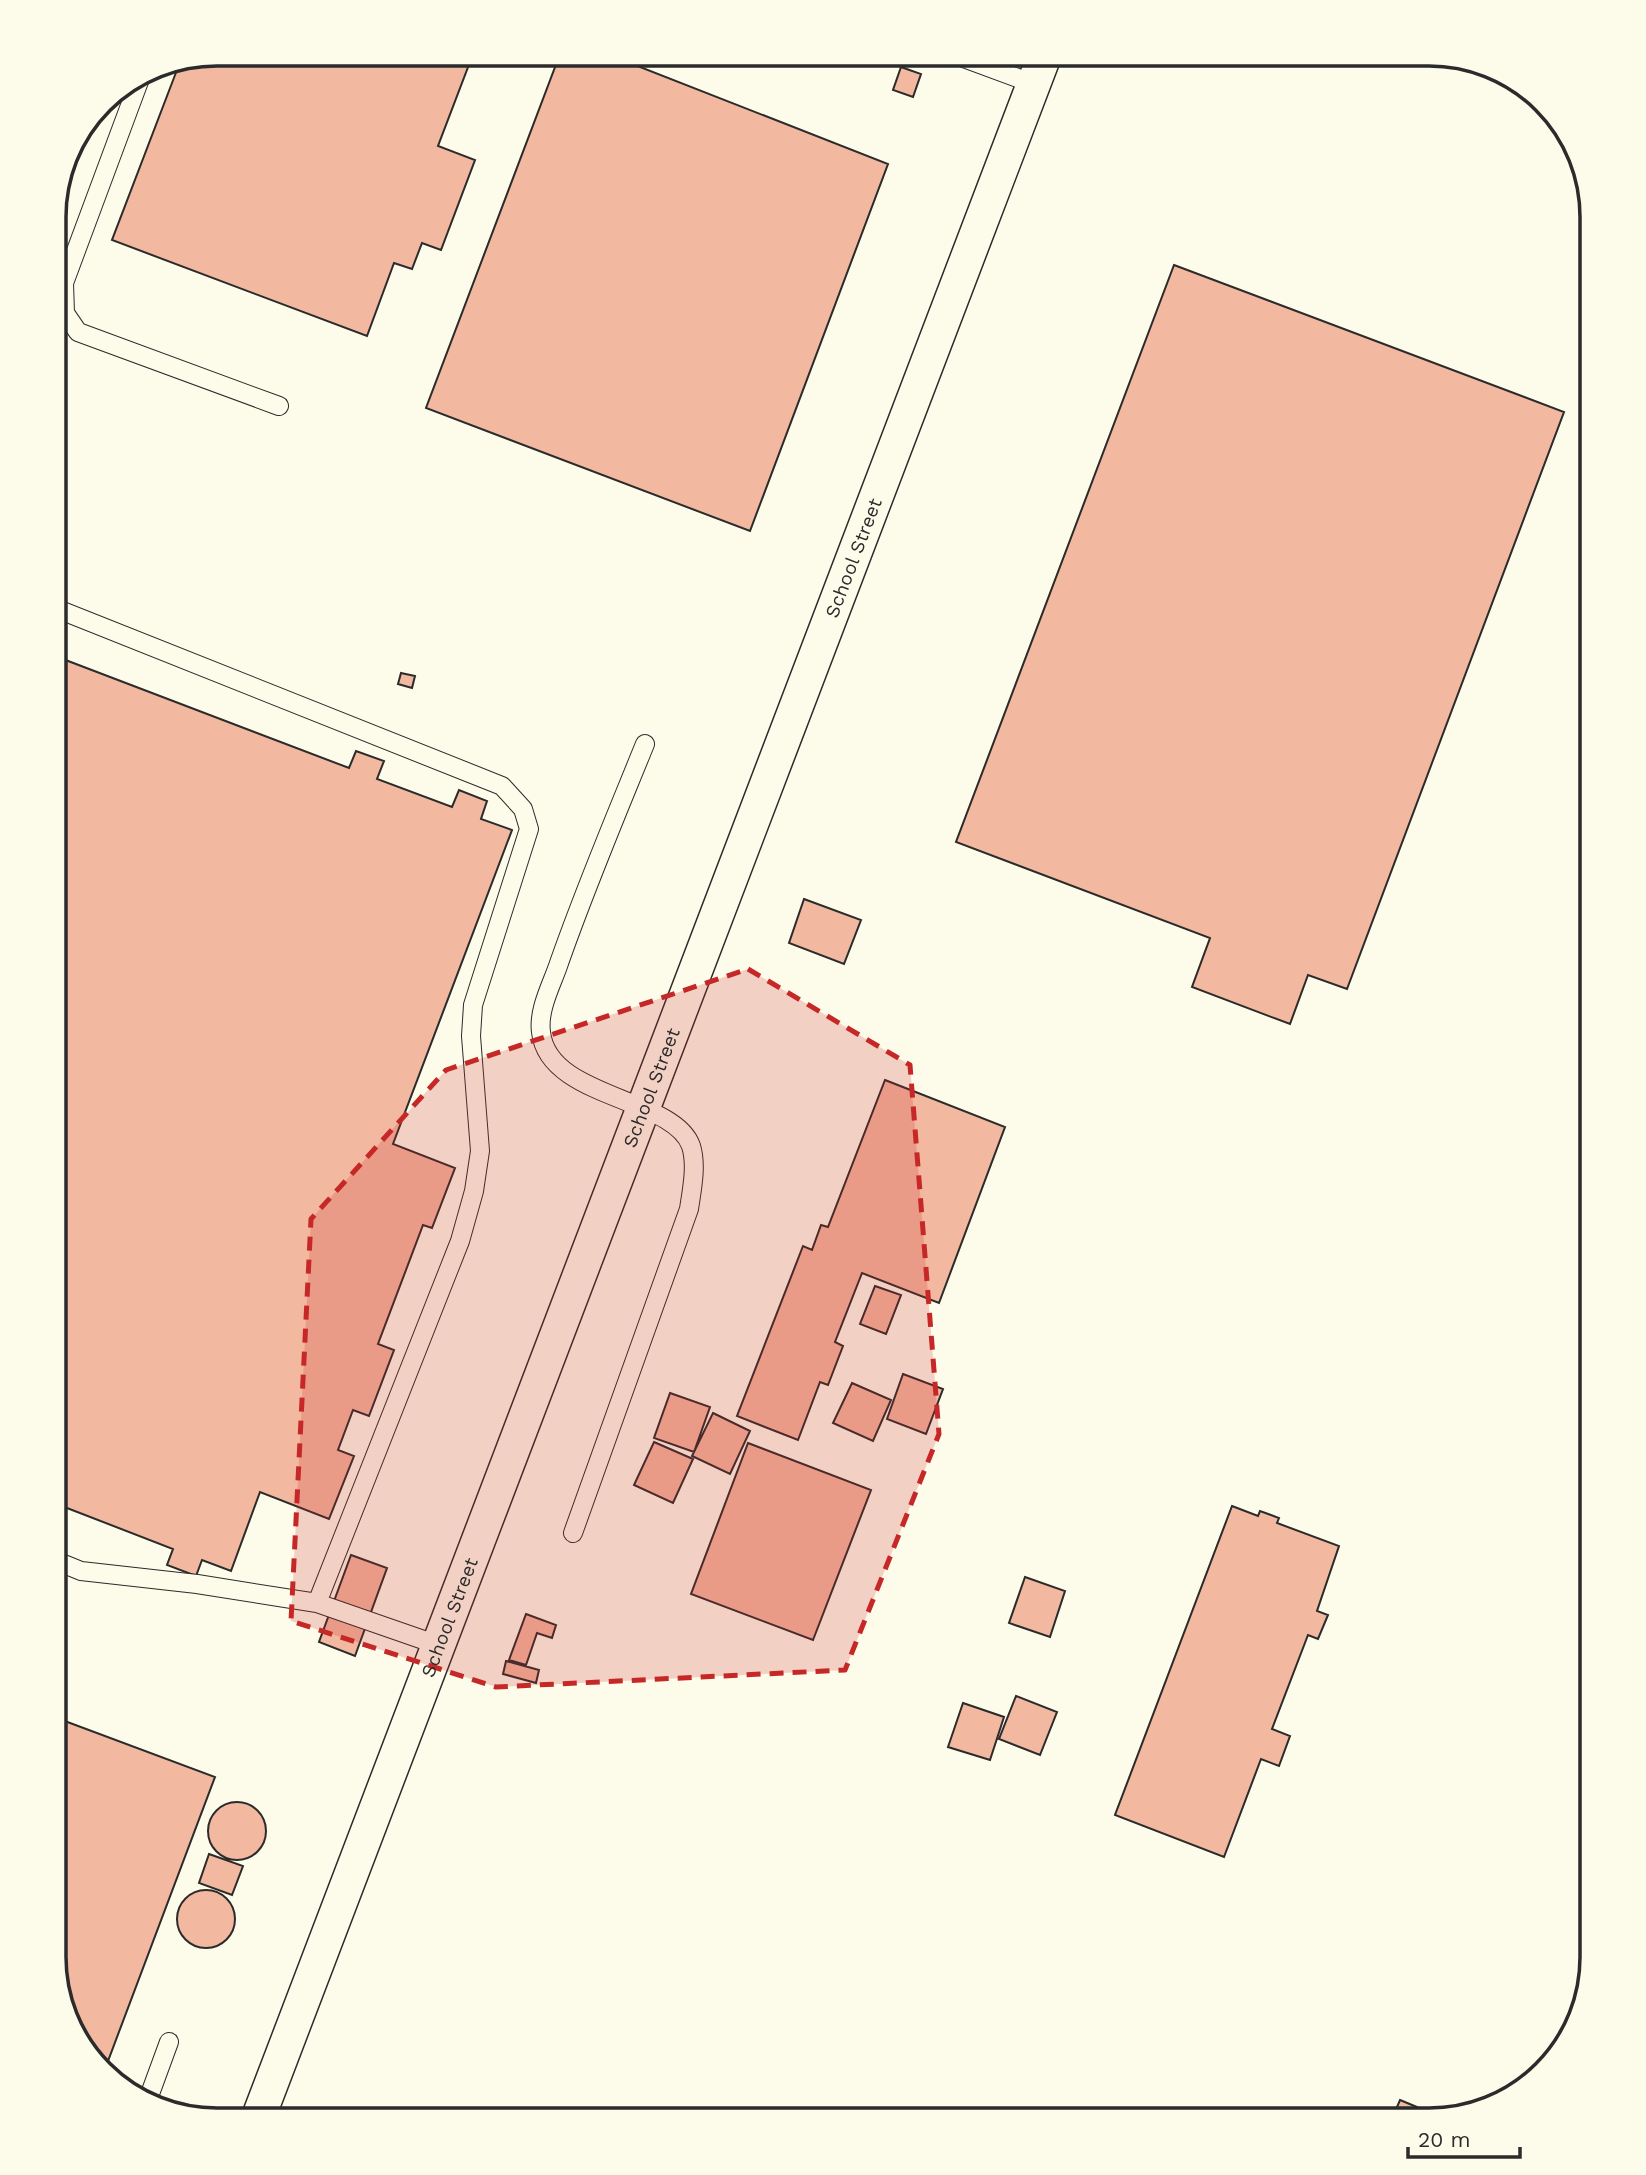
<svg xmlns="http://www.w3.org/2000/svg" width="1646" height="2175" font-family="'Work Sans',sans-serif">
	<style>
		.building { fill: #f2b8a0; stroke: #2b2b2b; stroke-width: 2 }
		.lines { fill: none; stroke-linecap: round; stroke-linejoin: round }
		.lane-casing { stroke: #2b2b2b; stroke-width: 20 }
		.street-casing { stroke: #2b2b2b; stroke-width: 36 }
		.lane { stroke: #fdfbea; stroke-width: 18 }
		.street { stroke: #fdfbea; stroke-width: 33 }
		.marked { fill: #c62828; fill-opacity: 0.2; stroke: #c62828; stroke-width: 5; stroke-dasharray: 14 9; stroke-linejoin: round }
		.labels { text-anchor: middle; dominant-baseline: central; stroke-width: 5; stroke-linejoin: round; paint-order: stroke }
		.street-label { font-size: 19px; fill: #2b2b2b; stroke: #fdfbea }
		.rim { fill: none; stroke: #2b2b2b; stroke-width: 3.5 }
	</style>
	<rect width="100%" height="100%" fill="#fdfbea"/>
	<path class="building" d="M218 54H473L438 146 475 160 441 250 422 243 412 269 394 263 367 336 112 240 180 62Z
		M560 54H607L888 164 750 531 426 408Z
		M901 67 921 74 913 97 893 90Z
		M1174 265 1564 412 1347 989 1308 975 1290 1024 1192 987 1210 938 956 842Z
		M55 656 349 768 356 751 384 761 377 779 452 807 459 790 487 801 481 819 512 830 393 1144 455 1168 432 1228 423 1225 378 1344 394 1350 369 1416 353 1410 338 1450 354 1456 329 1519 260 1492 231 1571 202 1560 196 1576 167 1565 173 1549 54 1503Z
		M401 673 415 676 412 688 398 684Z
		M804 899 861 920 844 964 789 943Z
		M885 1080 1005 1127 939 1303 862 1273 835 1342 843 1346 828 1385 820 1382 798 1440 737 1416 803 1246 812 1250 821 1225 828 1227Z
		M875 1286 901 1295 886 1334 860 1324Z
		M903 1374 943 1389 926 1434 887 1419Z
		M852 1383 891 1400 873 1441 833 1423Z
		M670 1393 710 1407 694 1452 654 1438Z
		M713 1413 750 1431 730 1474 692 1456Z
		M654 1442 693 1459 673 1503 634 1485Z
		M748 1443 871 1490 813 1640 691 1594Z
		M1232 1506 1258 1516 1260 1511 1279 1518 1277 1523 1339 1546 1317 1611 1328 1615 1318 1639 1308 1635 1272 1729 1290 1736 1279 1766 1261 1759 1224 1857 1115 1815Z
		M351 1555 387 1568 355 1656 319 1642Z
		M1025 1577 1065 1591 1050 1637 1009 1623Z
		M526 1614 556 1625 552 1638 537 1633 526 1665 509 1660Z
		M506 1661 539 1670 536 1683 503 1674Z
		M1016 1696 1057 1712 1040 1755 999 1739Z
		M963 1703 1004 1717 990 1760 948 1747Z
		M54 1717 215 1777 105 2069 82 2048 54 1957Z
		M208 1831a29 29 0 1 1 58 0a29 29 0 1 1-58 0Z
		M209 1854 243 1866 232 1895 199 1883Z
		M177 1919a29 29 0 1 1 58 0a29 29 0 1 1-58 0Z
		M1400 2100 1441 2117 1429 2121H1391Z"/>
	<g class="lines">
		<defs>
			<path id="lane" d="M953 54 1034 84
				M141 76 64 283 65 313 78 332 279 406
				M55 608 502 786 523 809 529 829 473 1005 471 1036 480 1151 474 1191 460 1241 317 1603
				M573 1533 689 1209C692 1189 697 1165 691 1146 674 1097 548 1099 541 1032 538 1010 551 986 558 966 584 891 615 818 645 744
				M54 1560 81 1571 197 1584 317 1603 438 1645
				M147 2102 169 2042"/>
			<g id="street">
				<path id="s1" d="M257 2121 1045 54"/>
			</g>
		</defs>
		<use href="#lane" class="lane-casing"/>
		<use href="#street" class="street-casing"/>
		<use href="#lane" class="lane"/>
		<use href="#street" class="street"/>
	</g>
	<path class="marked" d="M748 969 910 1065 939 1434 845 1670 496 1687 291 1621 311 1219 446 1070Z"/>
	<g class="labels">
		<g class="street-label">
			<text stroke="none"><textPath href="#s1" startOffset="1673">School Street</textPath></text>
			<text stroke="none"><textPath href="#s1" startOffset="1106">School Street</textPath></text>
			<text stroke="none"><textPath href="#s1" startOffset="539">School Street</textPath></text>
		</g>
	</g>
	<path d="M0 0H1646V2175H0ZM217 66H1429A151 151 0 0 1 1580 217V1957A151 151 0 0 1 1429 2108H217A151 151 0 0 1 66 1957V217A151 151 0 0 1 217 66Z" fill="#fdfbea" fill-rule="evenodd"/>
	<path class="rim" d="M217 66H1429A151 151 0 0 1 1580 217V1957A151 151 0 0 1 1429 2108H217A151 151 0 0 1 66 1957V217A151 151 0 0 1 217 66Z"/>
	<path d="M1408 2147v10h112v-10" fill="none" stroke="#2b2b2b" stroke-width="3.5"/>
	<text x="1418" y="2147" font-size="21" fill="#2b2b2b" stroke="#fdfbea" stroke-width="5" paint-order="stroke">20 m</text>
</svg>
